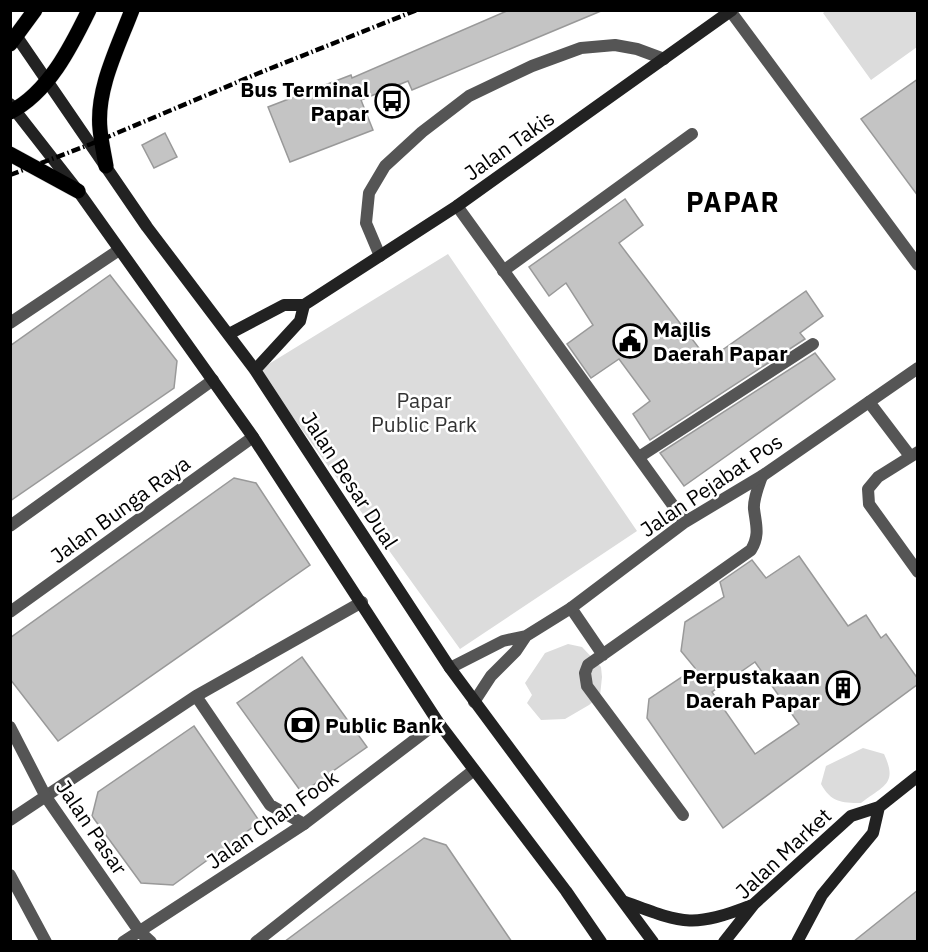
<svg xmlns="http://www.w3.org/2000/svg" width="928" height="952" font-family="'IBM Plex Sans',sans-serif">
	<style>
		.green { fill: #dcdcdc }
		.building { fill: #c4c4c4; stroke: #999; stroke-width: 1.5; fill-rule: evenodd }
		.lines { fill: none; stroke-linecap: round; stroke-linejoin: round }
		.primary-casing { stroke: #dbdbdb; stroke-width: 16 }
		.service { stroke: #555; stroke-width: 12 }
		.minor { stroke: #555; stroke-width: 12 }
		.secondary { stroke: #222; stroke-width: 12 }
		.primary { stroke: #000; stroke-width: 15 }
		.rail { stroke: #000; stroke-width: 4.5; stroke-dasharray: 9 3 1.5 3; stroke-linecap: butt }
		.labels { text-anchor: middle; dominant-baseline: central; stroke-width: 5; stroke-linejoin: round; paint-order: stroke }
		.poi-label { font-size: 21px; font-weight: bold; fill: #000; stroke: #fff; text-anchor: end }
		.street-label { font-size: 21px; fill: #000; stroke: #fff }
		.park-label { font-size: 21px; fill: #333; stroke: #fff }
		.district-label { font-size: 27px; font-weight: bold; letter-spacing: 1.5px; fill: #000; stroke: #fff }
	</style>
	<rect width="100%" height="100%" fill="#fff"/>
	<path class="green" d="M827 10 917 11V47L871 80 823 13Z
		M448 254 637 531 460 649 259 370Z
		M568 644 582 647 601 667 602 677 600 696 589 705 565 719 541 720 527 703 532 695 525 683 545 653Z
		M863 748 884 754C898 784 884 785 861 803 841 803 831 802 821 784L826 766Z"/>
	<path class="building" d="M509 10 601 11 412 90 408 81 361 100 373 130 290 162 268 107 351 75 352 78Z
		M918 79V196L861 119Z
		M165 133 177 157 154 168 142 145Z
		M625 199 643 225 619 243 708 360 806 291 823 316 800 333 805 339 650 440 633 414 650 401 619 359 591 378 567 344 593 325 566 283 549 296 529 267Z
		M110 275 177 361 174 388 10 501V346Z
		M815 353 835 379 684 486 660 453Z
		M234 478 256 483 310 565 58 741 10 679V638Z
		M799 556 848 626 866 615 881 638 886 634 918 679V684L723 828 647 718 649 699 695 668 681 651 685 622 724 597 720 582 752 560 766 578ZM755 662 799 724 755 754 712 692Z
		M302 657 367 747 302 793 237 703Z
		M194 726 260 822 173 885 141 883 92 816 98 792Z
		M424 838 446 845 512 942H284Z
		M918 890V942H853Z"/>
	<g class="lines">
		<defs>
			<path id="primary" d="M10 44 35 10
				M10 112C48 93 71 47 89 10
				M10 154 78 191
				M106 166C104 154 101 141 100 129 96 89 118 47 132 10"/>
		</defs>
		<use href="#primary" class="primary-casing"/>
		<path class="service" d="M380 256 366 223 369 193 385 166 422 132 469 96 532 66 581 48 615 45 637 49 664 59
			M503 271 692 134
			M10 323 119 250
			M869 402 910 456
			M918 452 878 477 868 489 869 504 918 572
			M639 457 813 344
			M571 608 603 655
			M196 696 270 805 304 824
			M683 815 587 686 585 673 588 665 751 550C760 535 756 525 754 509 753 499 759 485 762 476
			M10 820 196 696 362 602"/>
		<path class="minor" d="M731 12 918 265
			M457 206 685 522
			M10 526 213 380
			M10 612 253 437
			M450 668 503 641 526 636 571 608 685 522 762 476 918 368
			M474 702 491 676 516 651 526 636
			M10 727 46 797 139 931 151 942
			M10 875 46 942
			M123 942 304 824 438 722
			M256 942 474 770"/>
		<path class="secondary" d="M17 37 147 227 255 370 450 668 653 942
			M10 104 78 191 253 437 438 722 566 891 601 942
			M229 334 284 305H304L457 206 732 10
			M255 370 300 321 304 305
			M623 901C682 923 691 929 752 905
			M724 942 754 904 851 816 879 807 918 776
			M797 942 822 895 873 833 879 807"/>
		<use href="#primary" class="primary"/>
		<path class="rail" d="M10 175 91 144 259 73 417 10"/>
	</g>
	<defs>
		<symbol id="bus-ring" viewBox="-11 -11 22 22"><circle r="9.5" fill="#fff" stroke="#000" stroke-width="1.5"/><path d="M-5-6H5V4H4V6H2V4H-2V6H-4V4H-5ZM-3.5-4V0h7V-4ZM-3.5 1.2v1.5H-2V1.2ZM2 1.2v1.5H3.5V1.2Z" fill="#000"/></symbol>
		<symbol id="civic-ring" viewBox="-11 -11 22 22"><circle r="9.5" fill="#fff" stroke="#000" stroke-width="1.5"/><path d="M-.6-6.5H3V-4.5H.6V-3L4-1V1h2V6H-6V1h2V-1L-.6-3ZM-1.2 2.5V6h2.4V2.5Z" fill="#000"/></symbol>
		<symbol id="building-ring" viewBox="-11 -11 22 22"><circle r="9.5" fill="#fff" stroke="#000" stroke-width="1.5"/><path d="M-4-6H4V6H1V3H-1V6H-4ZM-2.5-4.3h1.7v1.8h-1.7ZM.8-4.3h1.7v1.8H.8ZM-2.5-1h1.7V.8h-1.7ZM.8-1h1.7V.8H.8Z" fill="#000"/></symbol>
		<symbol id="bank-ring" viewBox="-11 -11 22 22"><circle r="9.5" fill="#fff" stroke="#000" stroke-width="1.5"/><path d="M-6-4H6V4H-6ZM0-2.3a2.3 2.3 0 1 0 0 4.6a2.3 2.3 0 1 0 0-4.6Z" fill="#000"/></symbol>
	</defs>
	<g fill-rule="evenodd">
		<use href="#bus-ring" x="373" y="82" width="38" height="38"/>
		<use href="#civic-ring" x="611" y="322" width="38" height="38"/>
		<use href="#building-ring" x="824" y="669" width="38" height="38"/>
		<use href="#bank-ring" x="283" y="706" width="38" height="38"/>
	</g>
	<g class="labels">
		<g class="poi-label">
			<text x="369" y="89">Bus Terminal<tspan x="369" dy="24">Papar</tspan></text>
			<text x="653" y="329" text-anchor="start">Majlis<tspan x="653" dy="24">Daerah Papar</tspan></text>
			<text x="820" y="676">Perpustakaan<tspan x="820" dy="24">Daerah Papar</tspan></text>
			<text x="325" y="725" text-anchor="start">Public Bank</text>
		</g>
		<g class="street-label">
			<text transform="translate(509 145) rotate(-35)">Jalan Takis</text>
			<text transform="translate(350 480) rotate(57)">Jalan Besar Dual</text>
			<text transform="translate(711 485) rotate(-34)">Jalan Pejabat Pos</text>
			<text transform="translate(120 509) rotate(-36)">Jalan Bunga Raya</text>
			<text transform="translate(272 819) rotate(-35)">Jalan Chan Fook</text>
			<text transform="translate(92 827) rotate(56)">Jalan Pasar</text>
			<text transform="translate(783 853) rotate(-43)">Jalan Market</text>
		</g>
		<g class="park-label">
			<text x="424" y="400">Papar<tspan x="424" dy="24">Public Park</tspan></text>
		</g>
		<g class="district-label">
			<text x="733" y="201">PAPAR</text>
		</g>
	</g>
	<rect width="928" height="952" fill="none" stroke="#000000" stroke-width="24"/>
</svg>
